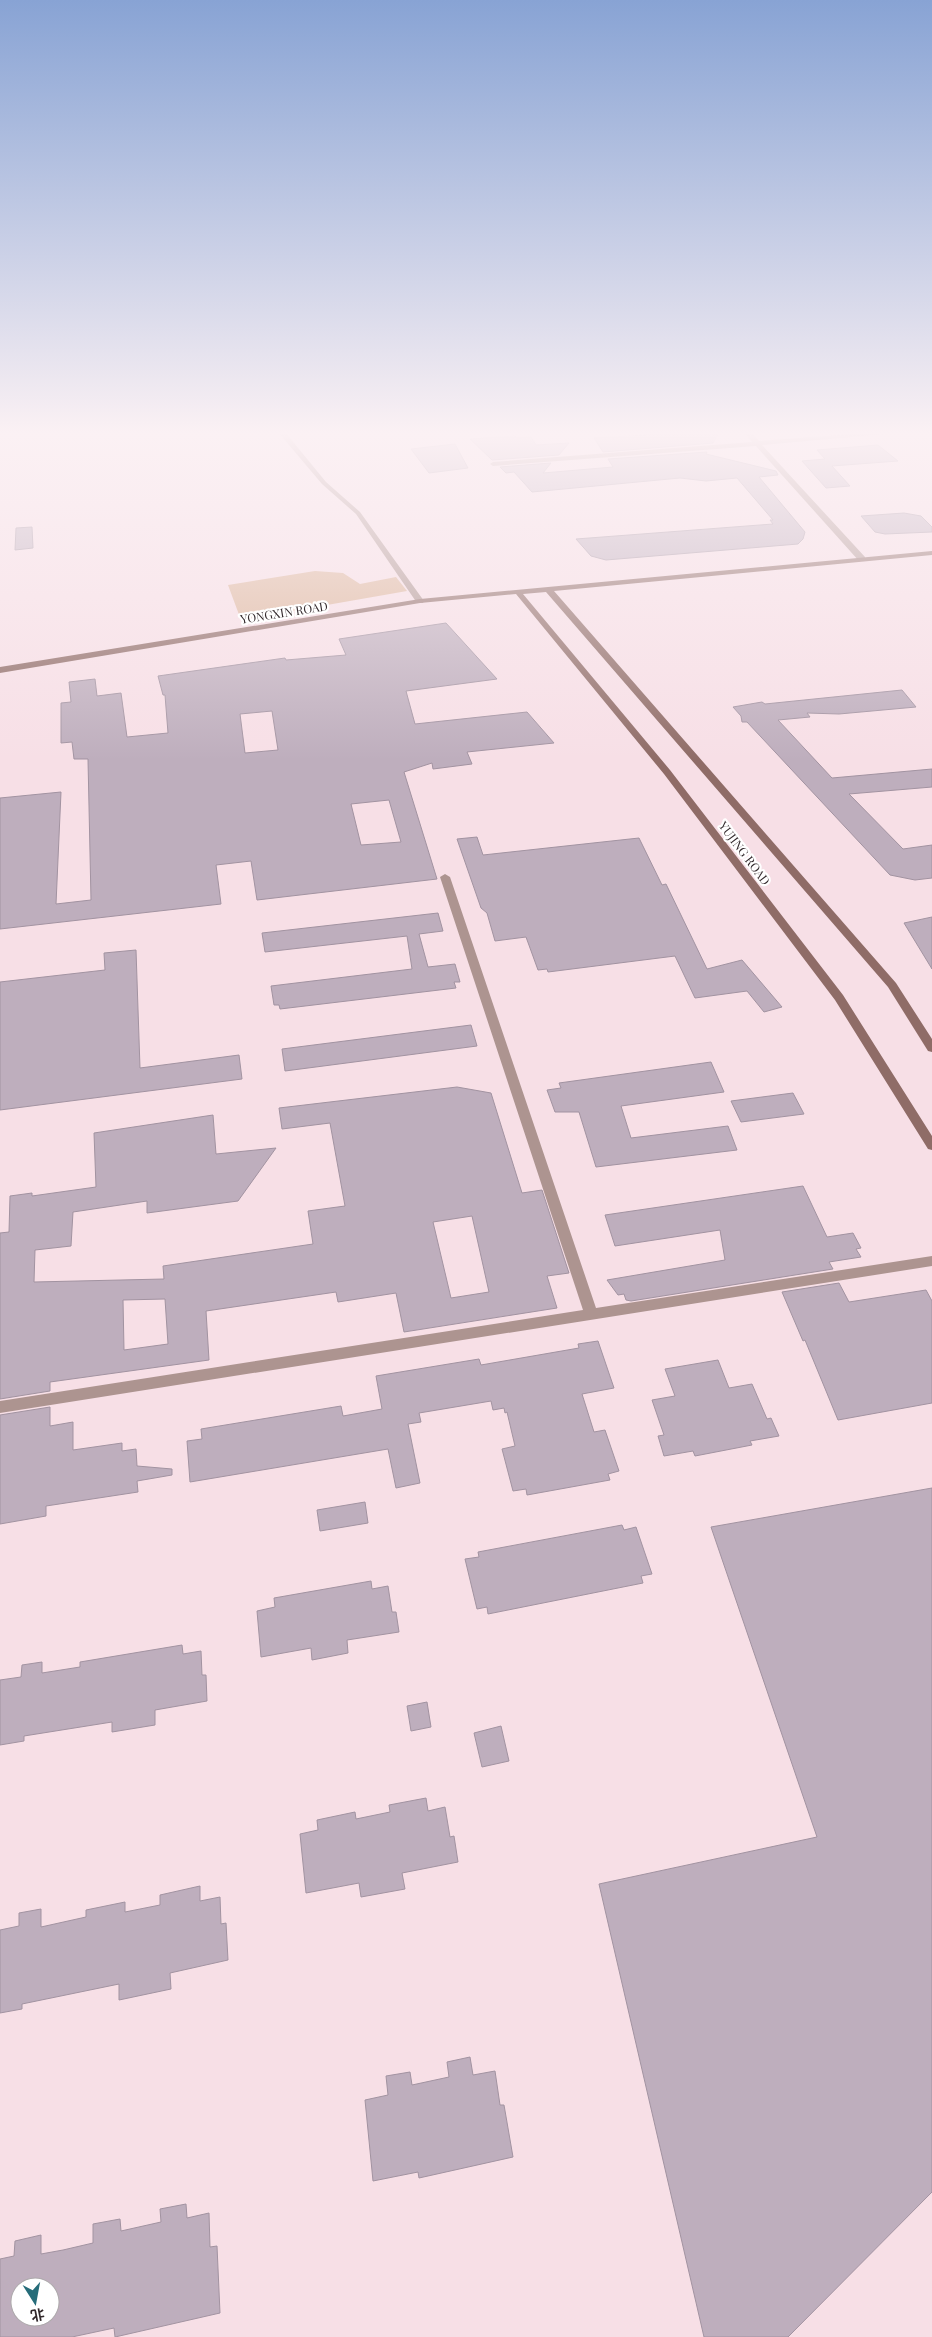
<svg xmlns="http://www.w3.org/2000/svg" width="932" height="2337" font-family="'Playfair Display','Noto Sans SC',serif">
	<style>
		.green { fill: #dcb59b }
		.building { fill: #beaebd; stroke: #a293a1; fill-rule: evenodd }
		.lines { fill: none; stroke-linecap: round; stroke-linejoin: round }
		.street { fill: #ad9490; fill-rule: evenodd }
		.secondary { fill: #8f6c67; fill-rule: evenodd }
		.labels { text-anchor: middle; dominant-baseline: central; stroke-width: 4.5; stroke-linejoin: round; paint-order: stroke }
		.far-street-label { font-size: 12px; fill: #32292c; stroke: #fff }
	</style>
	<rect width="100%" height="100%" fill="#f7dfe6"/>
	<path class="green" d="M315 571 343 573 360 584 396 577 407 591 241 620 228 585Z"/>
	<path class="building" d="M645 432H719L713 443 603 452 594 438 647 435Z
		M515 436 517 438 531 437 536 445 569 443 559 455 492 460 470 439Z
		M455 444 468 468 429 473 411 449Z
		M878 445 898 461 832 466 850 486 826 488 802 461 825 459 817 450Z
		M707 452 706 454 776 471 778 475 759 477 805 532 803 539 798 544 606 560 591 556 576 539 773 524 770 520H773L737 478 706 481 680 478 532 492 514 472 506 473 500 467 551 463 543 473 613 467 608 459Z
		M904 513 921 516 932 527V532L885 534 875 532 861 516Z
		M32 527 33 548 15 550 16 528Z
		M446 623 497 679 406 691 415 724 527 712 554 743 467 752 472 764 433 769 432 763 404 772 437 879 257 900 251 861 216 865 221 904 0 929V798L61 792 56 904 91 900 88 759H74L72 742 61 743V703L71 702 69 682 95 679 97 696 121 693 127 737 168 733 165 695H163L158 676 285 658 286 660 346 655 339 639ZM272 711 278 750 245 753 240 714ZM389 800 401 842 361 845 351 804Z
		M902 690 916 707 839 714 807 713 810 717 778 720 832 778 932 769V787L849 794 903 849 932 845V878L915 880 890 875 747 722H742L741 716 733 707 762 702 765 704Z
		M477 837 483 855 639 838 662 885 666 884 707 969 742 960 782 1007 764 1012 747 991 695 998 675 956 548 972 547 969 538 970 526 937 495 941 487 913 481 908 457 839Z
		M438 913 443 931 419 934 428 967 455 964 460 982H454L456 988 280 1009 279 1005H274L271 986 412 969 407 936 265 952 262 933Z
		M932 917V969L904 923Z
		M136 950 140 1068 239 1055 242 1079 0 1110V982L105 970 104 953Z
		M471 1025 477 1046 285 1071 282 1049Z
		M711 1062 724 1092 621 1106 631 1138 728 1126 737 1150 596 1167 579 1112H555L547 1090 561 1088 559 1083Z
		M457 1087 491 1093 522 1193 542 1190 569 1273 547 1276 557 1308 404 1332 396 1293 338 1302 336 1292 206 1311 209 1360 50 1382V1391L0 1399V1233L9 1232 10 1196 32 1193V1196L96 1187 94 1133 213 1115 216 1154 276 1148 238 1201 147 1213V1201L73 1212 71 1246 35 1250 34 1282 164 1279 163 1266 313 1244 308 1211 345 1206 330 1123 282 1129 279 1108ZM472 1216 489 1292 451 1298 433 1222ZM165 1299 168 1344 124 1350 123 1300Z
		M793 1093 804 1114 741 1122 731 1101Z
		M803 1186 827 1237 853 1233 861 1248 856 1249 861 1257 829 1262 833 1269 631 1301 626 1300 624 1294 618 1295 607 1280 725 1260 720 1230 615 1246 605 1215Z
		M839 1283 849 1302 926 1290 932 1301V1403L838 1420 805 1340 803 1341 782 1292Z
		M598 1341 614 1388 582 1394 594 1432 605 1430 619 1471 608 1474 610 1480 527 1495 526 1489 513 1491 502 1449 515 1446 507 1412 505 1413 504 1408 493 1410 491 1401 419 1413 421 1422 408 1424 420 1483 396 1488 388 1449 190 1482 187 1441 202 1439 201 1429 341 1406 343 1416 382 1409 376 1376 479 1359 481 1365 579 1348 578 1344Z
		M718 1360 729 1388 752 1384 767 1419 771 1418 779 1436 750 1441 752 1445 695 1456 693 1451 664 1456 658 1436 664 1435 652 1400 675 1396 665 1369Z
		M50 1407V1426L73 1422V1450L122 1443V1451L136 1449 137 1466 172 1469V1475L137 1481 138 1492 46 1506V1516L0 1524V1415Z
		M932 1488V2192L788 2337H704L599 1884 817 1837 711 1527Z
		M365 1502 368 1523 320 1531 317 1510Z
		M622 1525 624 1530 636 1527 652 1574 641 1576 643 1583 488 1614 487 1607 477 1609 465 1559 479 1557 478 1552Z
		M371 1581 372 1589 388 1586 392 1612H396L399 1632 347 1640 348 1653 312 1660 311 1648 261 1657 257 1611 275 1607 274 1598Z
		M182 1645 183 1654 201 1651 202 1675H206L207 1701 155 1710V1725L112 1732V1722L24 1736V1741L0 1745V1680L21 1677 22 1665 42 1662V1673L80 1667V1662Z
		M427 1702 431 1727 411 1731 407 1706Z
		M501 1726 509 1761 482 1767 474 1733Z
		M426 1798 428 1811 445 1807 450 1837 454 1836 458 1862 402 1873 405 1889 361 1897 359 1883 306 1893 300 1834 318 1830 317 1820 355 1812 356 1819 390 1812 389 1805Z
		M200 1886V1901L220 1897 221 1924 226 1923 228 1960 170 1973 171 1989 119 2000V1984L22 2004V2009L0 2013V1930L19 1926V1913L41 1909V1927L86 1917V1910L125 1902V1912L160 1905V1895Z
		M470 2057 473 2075 495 2071 500 2105H504L513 2157 419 2178 418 2172 373 2181 365 2100 388 2095 386 2076 410 2072 412 2085 449 2077 447 2062Z
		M186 2204 187 2218 209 2213 210 2247 217 2246 220 2313 115 2337 114 2328 72 2337H0V2259L14 2256 15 2241 41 2235V2254L63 2250 93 2243V2224L120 2219 121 2231 161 2222 160 2209ZM20 2287H50V2317H20Z"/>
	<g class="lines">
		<path class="street" d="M278 432H285L326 482 360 512 424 601 423 603H417L356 514 322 484Z
			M744 432H751L759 441 876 432H908L762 445 865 557V561H859L756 446 493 466 490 464 493 462 752 442Z
			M445 874 450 877 596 1308 932 1256V1266L0 1413V1401L583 1310 440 877Z"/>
		<path class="secondary" d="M932 551V555L554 591 896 983 932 1039V1052L928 1051 888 987 546 592 523 594 670 770 843 995 932 1136V1150L928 1149 835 1000 664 774 516 594 420 603 0 673V667L420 599Z"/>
	</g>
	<linearGradient id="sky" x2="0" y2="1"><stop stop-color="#88a3d4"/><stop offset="0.57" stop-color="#fbf1f4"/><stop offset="1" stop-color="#fbf1f4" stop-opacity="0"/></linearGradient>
	<rect width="932" height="760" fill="url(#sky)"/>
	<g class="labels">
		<g class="far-street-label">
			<text transform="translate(284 612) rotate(-9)">YONGXIN ROAD</text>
			<text transform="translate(745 853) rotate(53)">YUJING ROAD</text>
		</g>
	</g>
	<g transform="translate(35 2302) rotate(169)"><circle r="24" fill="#ffffff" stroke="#ada9ab"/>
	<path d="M0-4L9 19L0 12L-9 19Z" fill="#256c79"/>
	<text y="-8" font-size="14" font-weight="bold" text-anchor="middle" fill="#32292c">北</text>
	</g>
</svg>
